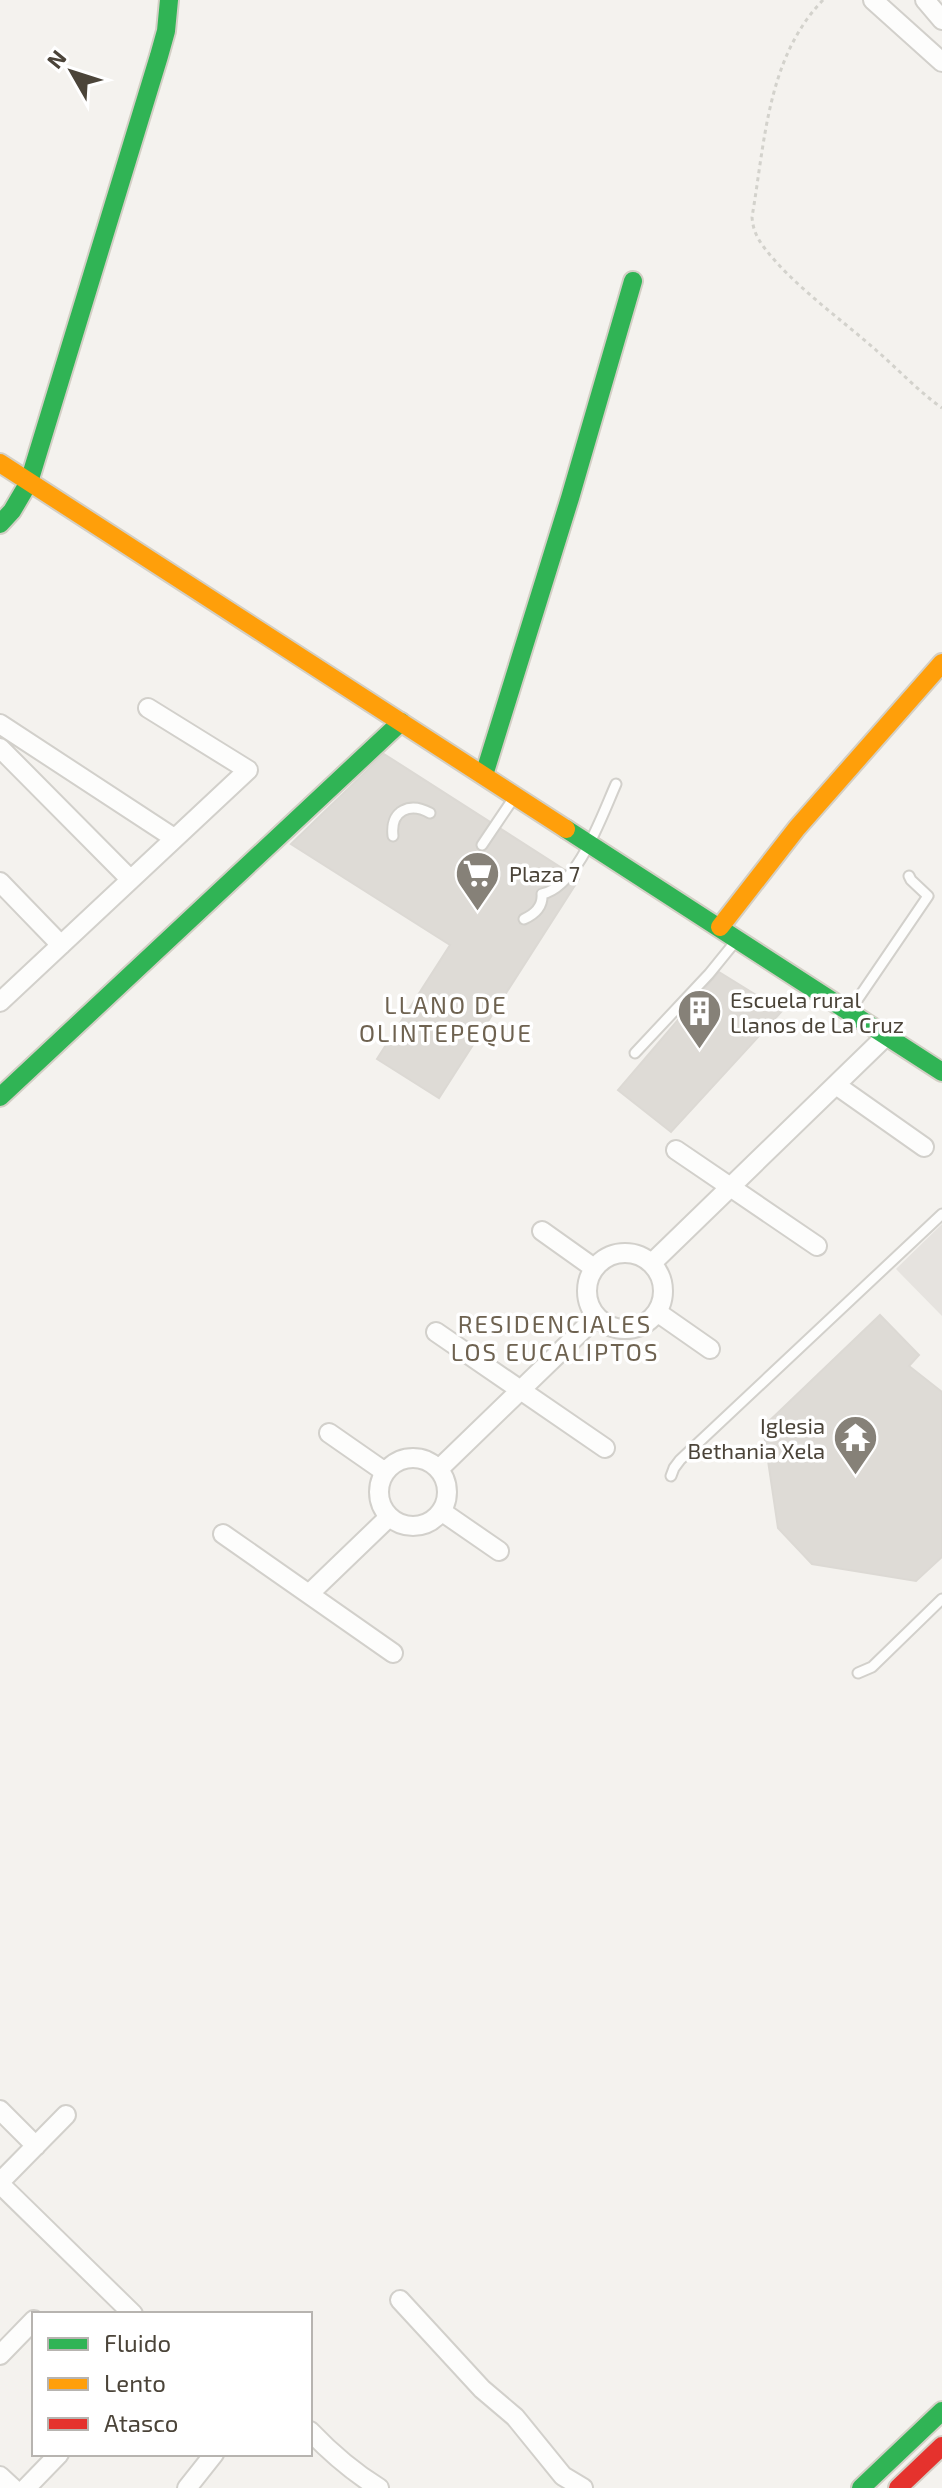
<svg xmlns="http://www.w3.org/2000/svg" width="942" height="2488" font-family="'Exo 2',sans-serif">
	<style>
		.parking { fill: #e6e3df }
		.building { fill: #dedbd6; stroke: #dcd9d4; stroke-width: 2 }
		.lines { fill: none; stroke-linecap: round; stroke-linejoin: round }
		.lane-casing { stroke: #d2d0cb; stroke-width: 13 }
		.street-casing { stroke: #d2d0cb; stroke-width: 22 }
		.fast-casing { stroke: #d3cfc5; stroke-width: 22 }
		.slow-casing { stroke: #d3cfc5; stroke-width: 22 }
		.jam-casing { stroke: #d3cfc5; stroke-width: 22 }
		.path { stroke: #d3d2cc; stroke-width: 3; stroke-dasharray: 4 4; stroke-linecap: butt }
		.lane { stroke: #fdfdfc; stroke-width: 9 }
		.street { stroke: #fdfdfc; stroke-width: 18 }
		.fast { stroke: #30b455; stroke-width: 18 }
		.slow { stroke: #ff9f0a; stroke-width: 18 }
		.jam { stroke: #e5322d; stroke-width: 18 }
		.labels { text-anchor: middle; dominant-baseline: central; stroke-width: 7; stroke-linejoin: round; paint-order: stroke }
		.poi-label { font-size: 22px; fill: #4b4439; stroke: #fff; text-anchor: start }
		.neighbourhood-label { font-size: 24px; letter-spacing: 2px; fill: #6e6250; stroke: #fff }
	</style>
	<rect width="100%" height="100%" fill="#f4f2ee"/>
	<path class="parking" d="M942 1224V1316L896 1269Z"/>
	<path class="building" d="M384 754 579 879 439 1098 377 1059 450 945 291 844Z
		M719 972 782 1011 671 1132 618 1090Z
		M880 1315 919 1355 909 1366 942 1392V1557L916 1581 812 1564 778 1528 763 1427Z"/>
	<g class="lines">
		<defs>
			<path id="lane" d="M393 836C390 810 410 802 430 813
				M482 845 513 799
				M524 919C535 914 543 906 542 894 578 886 602 815 616 784
				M851 1009 928 896 911 880 909 876
				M635 1053 709 974 735 942
				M671 1476 674 1468 680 1460 942 1214
				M858 1673 872 1667 942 1599"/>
			<path id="street" d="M873 0 942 62
				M925 0 942 20
				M0 724 174 838
				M0 748 130 879
				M0 882 61 945
				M0 1002 248 770 148 708
				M836 1085 924 1147
				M676 1150 817 1246
				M542 1231 594 1268
				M587 1291a38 38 0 1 1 76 0a38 38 0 1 1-76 0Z
				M652 1263 886 1036
				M657 1312 710 1349
				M436 1332 605 1448
				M329 1433 385 1472
				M379 1492a34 34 0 1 1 68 0a34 34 0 1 1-68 0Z
				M439 1469 596 1317
				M441 1511 499 1551
				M223 1534 393 1653
				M309 1594 389 1517
				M0 2110 36 2146
				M0 2182 66 2115
				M0 2184 133 2314
				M400 2300 482 2389 515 2417 563 2476 583 2488
				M0 2355 34 2320
				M310 2431C331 2453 353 2472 379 2488
				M0 2476 13 2488
				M26 2488 59 2454
				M187 2488 214 2454"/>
			<path id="fast" d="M0 524 12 511 29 482 159 56 166 31 169 0
				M484 775 570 498 633 281
				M566 829 942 1072
				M0 1097 401 722
				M861 2488 942 2411"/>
			<path id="slow" d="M0 463 566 829
				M720 927 797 828 942 663"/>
			<path id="jam" d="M898 2488 942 2446"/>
		</defs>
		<use href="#lane" class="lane-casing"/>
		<use href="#street" class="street-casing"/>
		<use href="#fast" class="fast-casing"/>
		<use href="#slow" class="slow-casing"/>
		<use href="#jam" class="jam-casing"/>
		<path class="path" d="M823 0C767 58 765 142 752 217 753 229 756 236 763 246 791 284 841 319 877 351 899 370 918 391 942 408"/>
		<use href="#lane" class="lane"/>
		<use href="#street" class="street"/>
		<use href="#fast" class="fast"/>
		<use href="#slow" class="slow"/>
		<use href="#jam" class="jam"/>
	</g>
	<defs>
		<symbol id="supermarket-pin" viewBox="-11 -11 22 30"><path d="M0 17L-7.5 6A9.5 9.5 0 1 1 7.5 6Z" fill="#868178" stroke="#fff"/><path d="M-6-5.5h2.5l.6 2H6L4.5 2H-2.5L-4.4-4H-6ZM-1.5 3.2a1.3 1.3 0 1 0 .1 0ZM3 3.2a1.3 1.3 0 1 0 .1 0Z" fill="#fff"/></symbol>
		<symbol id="building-pin" viewBox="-11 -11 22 30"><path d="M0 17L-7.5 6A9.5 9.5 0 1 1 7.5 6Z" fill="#868178" stroke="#fff"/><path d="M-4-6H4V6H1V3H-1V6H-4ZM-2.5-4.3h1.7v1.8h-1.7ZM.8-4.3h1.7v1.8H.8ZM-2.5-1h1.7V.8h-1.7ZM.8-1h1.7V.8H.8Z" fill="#fff"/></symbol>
		<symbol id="temple-pin" viewBox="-11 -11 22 30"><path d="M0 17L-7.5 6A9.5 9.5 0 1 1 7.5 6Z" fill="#868178" stroke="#fff"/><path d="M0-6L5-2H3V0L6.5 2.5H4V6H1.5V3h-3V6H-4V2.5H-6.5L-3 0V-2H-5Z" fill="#fff"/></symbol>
	</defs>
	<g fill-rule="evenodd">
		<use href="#supermarket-pin" x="452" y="848" width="51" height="69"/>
		<use href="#building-pin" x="674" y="986" width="51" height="69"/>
		<use href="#temple-pin" x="830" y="1412" width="51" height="69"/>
	</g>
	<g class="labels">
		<g class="poi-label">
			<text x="509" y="873">Plaza 7</text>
			<text x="730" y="999">Escuela rural<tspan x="730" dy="25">Llanos de La Cruz</tspan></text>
			<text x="825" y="1425" text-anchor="end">Iglesia<tspan x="825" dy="25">Bethania Xela</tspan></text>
		</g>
		<g class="neighbourhood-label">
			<text x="446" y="1004">LLANO DE<tspan x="446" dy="28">OLINTEPEQUE</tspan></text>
			<text x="555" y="1323">RESIDENCIALES<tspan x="555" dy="28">LOS EUCALIPTOS</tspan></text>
		</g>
	</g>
	<rect x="32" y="2312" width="280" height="144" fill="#ffffff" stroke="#b7b4b0" stroke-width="2"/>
	<rect x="48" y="2338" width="40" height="12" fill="#30b455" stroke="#b7b4b0" stroke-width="2"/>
	<text x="104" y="2352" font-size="24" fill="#4b4439">Fluido</text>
	<rect x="48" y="2378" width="40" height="12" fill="#ff9f0a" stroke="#b7b4b0" stroke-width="2"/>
	<text x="104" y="2392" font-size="24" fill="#4b4439">Lento</text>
	<rect x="48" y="2418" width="40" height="12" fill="#e5322d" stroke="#b7b4b0" stroke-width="2"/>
	<text x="104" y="2432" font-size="24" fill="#4b4439">Atasco</text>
	<g transform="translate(72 72) rotate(309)" stroke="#ffffff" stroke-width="6" paint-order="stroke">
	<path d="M0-6L14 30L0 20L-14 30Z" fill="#4b4439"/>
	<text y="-12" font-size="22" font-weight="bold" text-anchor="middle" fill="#4b4439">N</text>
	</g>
</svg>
